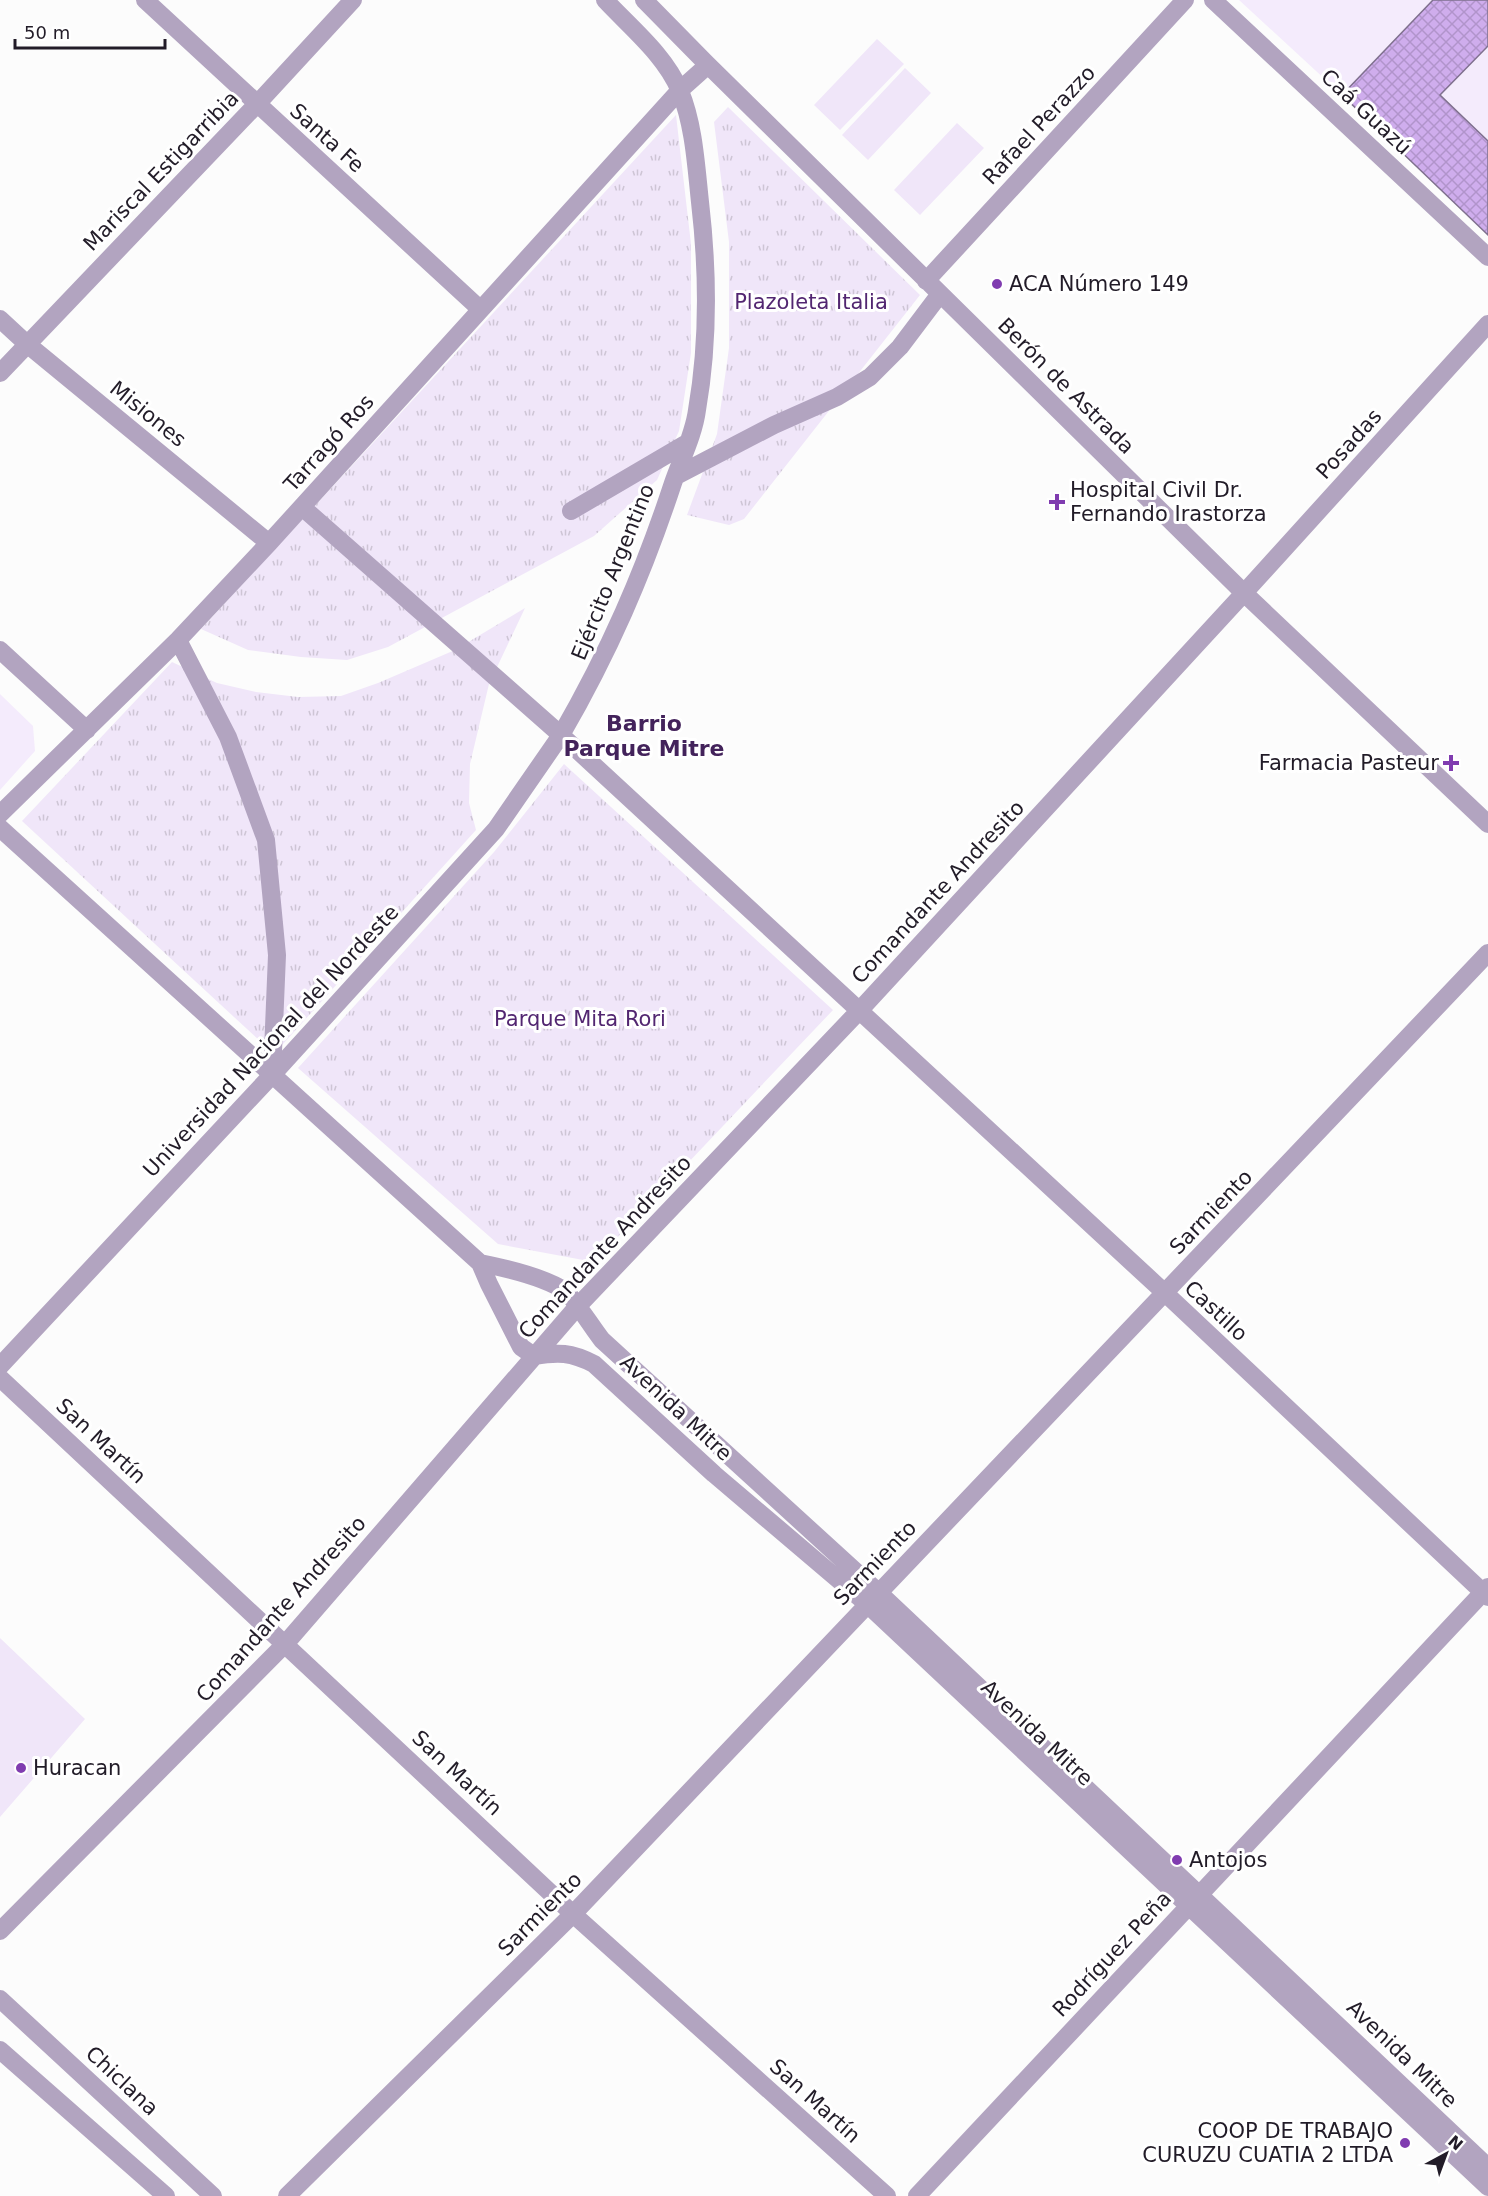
<svg xmlns="http://www.w3.org/2000/svg" width="1488" height="2196" font-family="'DejaVu Sans',sans-serif">
	<style>
		.built { fill: #f4ebfc }
		.grass { fill: url(#grass-tufts) }
		.pitch { fill: #f0e6f9 }
		.building { fill: url(#building-cross-hatch); stroke: #7f708e; stroke-width: 1.5 }
		.lines { fill: none; stroke-linecap: round; stroke-linejoin: round }
		.minor { stroke: #b2a4c0; stroke-width: 18 }
		.poi-dot { fill: #803cb0; stroke: #fff; stroke-width: 2 }
		.labels { text-anchor: middle; dominant-baseline: central; stroke-width: 6; stroke-linejoin: round; paint-order: stroke }
		.street-label { font-size: 21px; fill: #221c28; stroke: #fff }
		.poi-label { font-size: 21px; fill: #221c28; stroke: #fff; text-anchor: start }
		.park-label { font-size: 21px; fill: #522671; stroke: #fff }
		.neighbourhood-label { font-size: 22px; font-weight: bold; fill: #43235b; stroke: #fff }
	</style>
	<defs>
		<pattern id="grass-tufts" width="24" height="20" patternUnits="userSpaceOnUse" patternTransform="scale(1.5)"><rect width="24" height="20" fill="#f0e6f9"/><path d="M3 7l-1-3M5 7V3M7 7l1-3M15 17l-1-3M17 17v-4M19 17l1-3" fill="none" stroke="#cec5d5"/></pattern>
		<pattern id="building-cross-hatch" width="8" height="8" patternUnits="userSpaceOnUse" patternTransform="scale(1.5)"><rect width="8" height="8" fill="#cfaded"/><path d="M0 0l8 8M0 8l8-8" fill="none" stroke="#b194cb"/></pattern>
	</defs>
	<rect width="100%" height="100%" fill="#fcfcfc"/>
	<path class="built" d="M1239 0H1488V235L1342 95Z
		M0 694 33 726 35 751 0 790Z"/>
	<path class="grass" d="M728 107 920 295 744 519 729 525 687 515 717 434 729 348V242L714 122Z
		M676 115 691 244V353L679 431 657 480 594 536 388 647 347 660 301 657 248 650 201 629Z
		M525 608 489 684 470 764 469 803 476 830 274 1054 22 821 172 662 217 683 256 692 298 697 341 696 378 683 455 650Z
		M564 764 833 1010 594 1262 498 1244 298 1068 494 852Z"/>
	<path class="pitch" d="M877 39 904 64 840 130 814 105Z
		M905 68 931 93 868 160 842 135Z
		M957 123 984 148 920 215 894 190Z
		M0 1638 85 1719 0 1817Z"/>
	<path class="building" d="M1433 0H1488V46L1440 95 1488 141V235L1342 95Z"/>
	<g class="lines">
		<path class="minor" d="M145 0 480 309
			M605 0C631 28 665 55 680 91 694 125 696 165 700 202 708 271 709 341 697 410 694 434 681 460 673 483 643 574 609 652 561 735L1165 1293 1488 1597
			M644 0 706 63 1244 593 1488 824
			M1213 0 1488 257
			M926 281 1185 0
			M0 319 27 344 269 543
			M0 373 257 104 353 0
			M676 476 774 425 837 397 870 377 900 347 940 294
			M571 511 687 443
			M178 640 228 737 266 840 277 955 272 1075
			M0 650 87 730
			M0 814 178 640 269 543 680 90 708 65
			M0 828 480 1263 489 1284 521 1347 534 1356
			M480 1263C505 1268 544 1277 565 1291 574 1298 593 1329 602 1340L878 1592 1488 2167
			M534 1356C558 1352 571 1352 594 1364L714 1474 867 1604 1488 2187
			M0 1366 272 1075 496 829 561 735 302 507
			M0 1378 573 1914 887 2196
			M0 1931 286 1643 577 1307 859 1011 1244 593 1488 324
			M0 1999 213 2196
			M0 2050 166 2196
			M287 2196 573 1914 1488 953
			M917 2196 1488 1587"/>
	</g>
	<g class="poi-dot">
		<circle cx="997" cy="284" r="6"/>
		<path d="M1054 493h6v6h6v6h-6v6h-6v-6h-6v-6h6z"/>
		<path d="M1448 754h6v6h6v6h-6v6h-6v-6h-6v-6h6z"/>
		<circle cx="21" cy="1768" r="6"/>
		<circle cx="1177" cy="1860" r="6"/>
		<circle cx="1405" cy="2143" r="6"/>
	</g>
	<g class="labels">
		<g class="street-label">
			<text transform="translate(1366 112) rotate(43)">Caá Guazú</text>
			<text transform="translate(1039 125) rotate(-47)">Rafael Perazzo</text>
			<text transform="translate(327 138) rotate(42)">Santa Fe</text>
			<text transform="translate(161 171) rotate(-46)">Mariscal Estigarribia</text>
			<text transform="translate(1066 386) rotate(45)">Berón de Astrada</text>
			<text transform="translate(148 414) rotate(39)">Misiones</text>
			<text transform="translate(329 443) rotate(-48)">Tarragó Ros</text>
			<text transform="translate(1349 444) rotate(-48)">Posadas</text>
			<text transform="translate(613 572) rotate(-68)">Ejército Argentino</text>
			<text transform="translate(938 892) rotate(-47)">Comandante Andresito</text>
			<text transform="translate(271 1041) rotate(-47)">Universidad Nacional del Nordeste</text>
			<text transform="translate(1211 1212) rotate(-46)">Sarmiento</text>
			<text transform="translate(605 1247) rotate(-47)">Comandante Andresito</text>
			<text transform="translate(1216 1311) rotate(43)">Castillo</text>
			<text transform="translate(676 1408) rotate(43)">Avenida Mitre</text>
			<text transform="translate(101 1441) rotate(43)">San Martín</text>
			<text transform="translate(875 1563) rotate(-46)">Sarmiento</text>
			<text transform="translate(281 1609) rotate(-48)">Comandante Andresito</text>
			<text transform="translate(1037 1733) rotate(43)">Avenida Mitre</text>
			<text transform="translate(457 1773) rotate(43)">San Martín</text>
			<text transform="translate(540 1914) rotate(-45)">Sarmiento</text>
			<text transform="translate(1112 1954) rotate(-47)">Rodríguez Peña</text>
			<text transform="translate(1402 2054) rotate(44)">Avenida Mitre</text>
			<text transform="translate(122 2081) rotate(43)">Chiclana</text>
			<text transform="translate(815 2101) rotate(42)">San Martín</text>
		</g>
		<g class="poi-label">
			<text x="1009" y="284">ACA Número 149</text>
			<text x="1070" y="490">Hospital Civil Dr.<tspan x="1070" dy="24">Fernando Irastorza</tspan></text>
			<text x="1439" y="763" text-anchor="end">Farmacia Pasteur</text>
			<text x="33" y="1768">Huracan</text>
			<text x="1189" y="1860">Antojos</text>
			<text x="1393" y="2131" text-anchor="end">COOP DE TRABAJO<tspan x="1393" dy="24">CURUZU CUATIA 2 LTDA</tspan></text>
		</g>
		<g class="park-label">
			<text x="811" y="302">Plazoleta Italia</text>
			<text x="580" y="1019">Parque Mita Rori</text>
		</g>
		<g class="neighbourhood-label">
			<text x="644" y="723">Barrio<tspan x="644" dy="25">Parque Mitre</tspan></text>
		</g>
	</g>
	<g transform="translate(1446 2154) rotate(41)" stroke="#ffffff" stroke-width="4.5" paint-order="stroke">
	<path d="M0-4.5L10 22L0 15L-10 22Z" fill="#221c28"/>
	<text y="-9" font-size="16" font-weight="bold" text-anchor="middle" fill="#221c28">N</text>
	</g>
	<path d="M15 39v9h150v-9" fill="none" stroke="#221c28" stroke-width="3"/>
	<text x="24" y="39" font-size="18" fill="#221c28" stroke="#ffffff" stroke-width="4.5" paint-order="stroke">50 m</text>
</svg>
